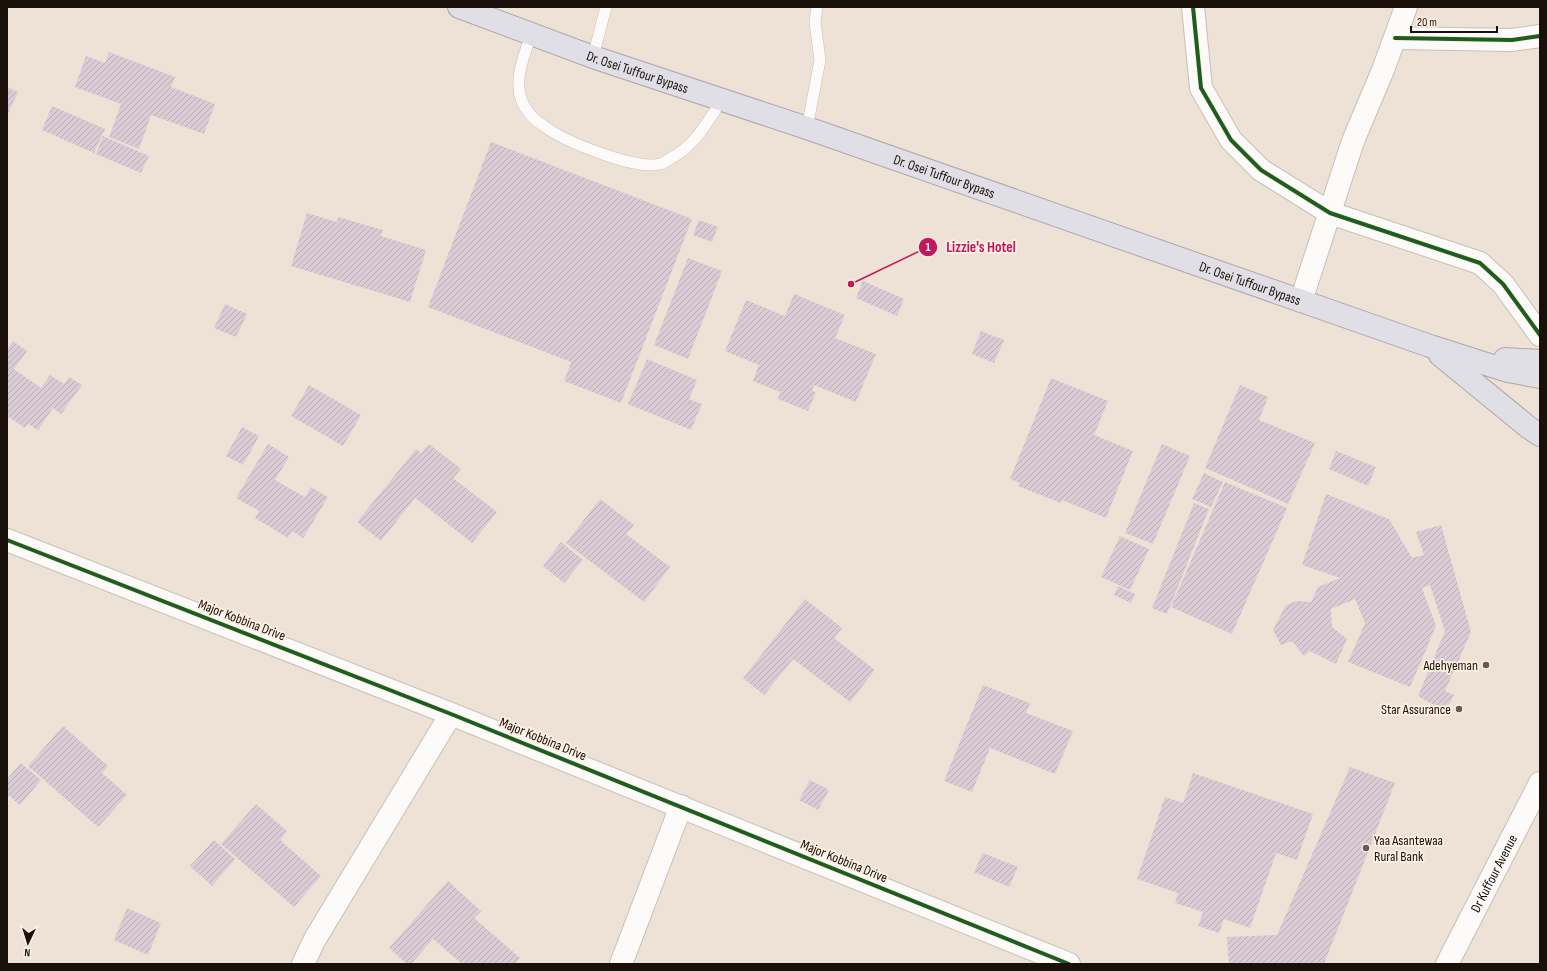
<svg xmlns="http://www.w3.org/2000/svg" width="1547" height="971" font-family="'Sofia Sans Condensed',sans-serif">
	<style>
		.building { fill: url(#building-hatch) }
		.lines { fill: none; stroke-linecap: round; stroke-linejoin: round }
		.lane-casing { stroke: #c9bfb5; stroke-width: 12 }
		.street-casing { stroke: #c9bfb5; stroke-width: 24 }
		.secondary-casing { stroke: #c9bfb5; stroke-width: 24 }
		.highway-casing { stroke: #ada6aa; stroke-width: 24 }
		.lane { stroke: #fcfbf9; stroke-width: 11 }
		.street { stroke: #fcfbf9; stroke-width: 22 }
		.secondary { stroke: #fcfbf9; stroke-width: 22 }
		.highway { stroke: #e1dfe6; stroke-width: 22 }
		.cycleway-casing { stroke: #fff0e3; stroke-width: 6 }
		.cycleway { stroke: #1b5e20; stroke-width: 4 }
		.poi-dot { fill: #645a51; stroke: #fff0e3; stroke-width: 1.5 }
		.labels { text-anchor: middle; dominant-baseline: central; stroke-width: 3.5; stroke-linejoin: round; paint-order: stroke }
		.street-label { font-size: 14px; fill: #191009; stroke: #fff0e3 }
		.poi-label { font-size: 14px; fill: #191009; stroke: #fff0e3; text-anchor: end }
		.leader { fill: none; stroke: #c2185b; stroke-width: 1.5 }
		.callout-dot { fill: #c2185b; stroke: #fff0e3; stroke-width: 1.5 }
		.mark-label { font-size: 12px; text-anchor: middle; font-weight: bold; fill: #fff }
		.callout-label { font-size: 15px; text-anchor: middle; font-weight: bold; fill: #c2185b; stroke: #fff0e3; stroke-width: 3.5; stroke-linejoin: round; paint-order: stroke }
	</style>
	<defs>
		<pattern id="building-hatch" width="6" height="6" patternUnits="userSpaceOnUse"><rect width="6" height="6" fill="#daccd4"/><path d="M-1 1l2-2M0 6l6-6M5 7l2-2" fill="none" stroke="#baaeb5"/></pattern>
	</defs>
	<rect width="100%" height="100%" fill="#eee2d6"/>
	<path class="building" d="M109 52 175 77 171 87 215 104 204 134 151 115 139 149 109 137 121 104 75 87 86 56 105 63Z
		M7 87 18 92 7 116Z
		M52 106 105 129 94 153 42 130Z
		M103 136 149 156 141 173 96 154Z
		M491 142 692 219 621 403 564 381 571 362 428 307Z
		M307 213 337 222 338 217 383 230 381 236 426 250 410 302 291 266Z
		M699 220 718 227 712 242 693 235Z
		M688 258 722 271 688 359 654 345Z
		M863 281 904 299 897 316 856 298Z
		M794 294 845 315 835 338 876 354 856 402 814 385 812 391 816 392 808 411 778 399 780 392 753 381 759 365 725 351 746 300 785 316Z
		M225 304 247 314 236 337 214 328Z
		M981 331 1004 340 994 363 972 354Z
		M13 341 27 351 14 369 41 388 50 375 64 384 69 377 82 385 61 414 53 408 38 430 28 424 25 428 7 416V350Z
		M647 359 697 380 689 399 702 404 691 430 628 404Z
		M1051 378 1108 401 1094 435 1133 451 1106 518 1062 500 1061 503 1018 486 1020 483 1010 479Z
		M309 385 361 415 343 446 291 416Z
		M1240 385 1268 397 1259 420 1315 443 1288 504 1205 468Z
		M242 427 259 436 243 465 226 456Z
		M268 444 289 457 275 480 305 497 311 487 328 497 303 538 292 531 288 538 255 518 259 511 236 498Z
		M429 444 461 469 453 478 497 512 472 543 415 498 381 541 357 522 416 449 421 453Z
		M1162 444 1190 456 1153 544 1125 533Z
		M1336 451 1376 467 1368 486 1329 469Z
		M1204 473 1223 482 1211 507 1192 499Z
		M1225 482 1287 508 1232 634 1171 607Z
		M1326 494 1389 519 1412 558 1424 555 1416 532 1441 525 1471 632 1445 691 1454 695 1445 711 1418 696 1445 631 1430 585 1422 588 1436 626 1410 687 1348 662 1365 623 1355 599 1331 609 1332 627 1347 639 1336 664 1310 651 1304 656 1292 641 1281 645 1273 630 1286 605 1297 601 1311 602 1318 587 1340 578 1302 565Z
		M600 499 634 525 626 534 670 567 644 602 566 543Z
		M1194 503 1209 509 1167 614 1152 608Z
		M1120 536 1149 549 1130 590 1101 577Z
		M561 542 583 560 564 583 543 566Z
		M1118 586 1135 594 1131 603 1114 595Z
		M805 599 842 628 834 638 875 670 850 702 793 659 764 695 743 678Z
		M983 685 1030 703 1026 713 1073 731 1055 774 990 748 972 792 944 781Z
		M63 726 108 766 102 773 127 795 98 827 28 766Z
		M21 763 41 780 20 805 7 794V779Z
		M1350 767 1395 783 1324 964H1229L1227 937 1277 935Z
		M1193 773 1313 814 1297 860 1276 853 1250 928 1224 919 1219 933 1198 926 1203 912 1175 903 1178 893 1137 879 1165 797 1183 803Z
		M810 780 829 790 818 810 799 800Z
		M256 804 287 831 280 840 321 876 294 907 221 844Z
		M214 840 235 859 212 886 190 866Z
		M983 853 1018 867 1009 887 974 872Z
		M448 881 481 911 474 918 520 958 515 964H462L433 939 411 964H407L389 948Z
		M127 908 161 923 148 955 114 940Z"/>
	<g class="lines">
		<defs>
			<path id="lane" d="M531 34C525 54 514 78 521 99 525 110 534 120 544 126 565 142 635 170 660 164 664 163 668 160 671 158 695 146 707 122 722 100
				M593 57 606 7
				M807 128 820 60 815 22 817 7"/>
			<path id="street" d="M1193 7 1201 88 1231 140 1261 170 1330 213 1480 263 1503 284 1540 335
				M1395 38 1512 40 1540 36
				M1301 301 1353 141 1383 70 1406 7
				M303 964 315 939 451 714
				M621 964 681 806"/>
			<g id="secondary">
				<path d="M7 540 451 714 1069 964"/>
				<path id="s1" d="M1447 964 1540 783"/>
			</g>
			<g id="highway">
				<path id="s2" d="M459 7 593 57 807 128 1430 346 1508 371 1540 377"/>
				<path d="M1440 355 1528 427 1540 435"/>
				<path d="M1505 359 1540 361"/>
			</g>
		</defs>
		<use href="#lane" class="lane-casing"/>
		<use href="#street" class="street-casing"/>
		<use href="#secondary" class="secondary-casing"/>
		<use href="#highway" class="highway-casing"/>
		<use href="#lane" class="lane"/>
		<use href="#street" class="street"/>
		<use href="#secondary" class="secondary"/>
		<use href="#highway" class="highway"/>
		<defs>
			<path id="cycleway" d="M1193 7 1201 88 1231 140 1261 170 1330 213 1480 263 1503 284 1540 335
				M1395 38 1512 40 1540 36
				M7 540 451 714 1069 964"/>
		</defs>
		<use href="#cycleway" class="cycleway-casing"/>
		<use href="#cycleway" class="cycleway"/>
	</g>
	<g class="poi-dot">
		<circle cx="1486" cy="665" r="4"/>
		<circle cx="1459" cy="709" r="4"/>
		<circle cx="1366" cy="848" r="4"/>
	</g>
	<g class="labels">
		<g class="street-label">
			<text stroke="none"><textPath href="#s2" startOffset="190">Dr. Osei Tuffour Bypass</textPath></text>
			<text stroke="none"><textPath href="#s2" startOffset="514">Dr. Osei Tuffour Bypass</textPath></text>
			<text stroke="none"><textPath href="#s2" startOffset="838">Dr. Osei Tuffour Bypass</textPath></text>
			<text transform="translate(242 620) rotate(21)">Major Kobbina Drive</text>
			<text transform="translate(543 739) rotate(22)">Major Kobbina Drive</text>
			<text transform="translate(844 861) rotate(22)">Major Kobbina Drive</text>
			<text stroke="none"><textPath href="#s1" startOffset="102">Dr Kuffour Avenue</textPath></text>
		</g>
		<g class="poi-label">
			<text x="1478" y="665">Adehyeman</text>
			<text x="1451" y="709">Star Assurance</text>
			<text x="1374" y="840" text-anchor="start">Yaa Asantewaa<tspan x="1374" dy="16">Rural Bank</tspan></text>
		</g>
	</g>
	<path class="leader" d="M851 284L928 247"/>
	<g class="callout-dot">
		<circle cx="851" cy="284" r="4"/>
		<circle cx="928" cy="247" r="10"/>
	</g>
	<g class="mark-label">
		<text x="928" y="251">1</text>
	</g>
	<g class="callout-label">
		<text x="981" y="252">Lizzie's Hotel</text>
	</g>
	<rect width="1547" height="971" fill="none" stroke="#191009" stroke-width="16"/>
	<g transform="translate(28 943) rotate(184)" stroke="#fff0e3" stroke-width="3" paint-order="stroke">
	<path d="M0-3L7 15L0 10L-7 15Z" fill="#191009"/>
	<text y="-6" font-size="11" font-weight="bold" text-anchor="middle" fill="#191009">N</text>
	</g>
	<path d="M1411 26v6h86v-6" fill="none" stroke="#191009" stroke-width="2"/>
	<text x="1417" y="26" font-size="12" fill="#191009" stroke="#fff0e3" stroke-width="3" paint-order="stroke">20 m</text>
</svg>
